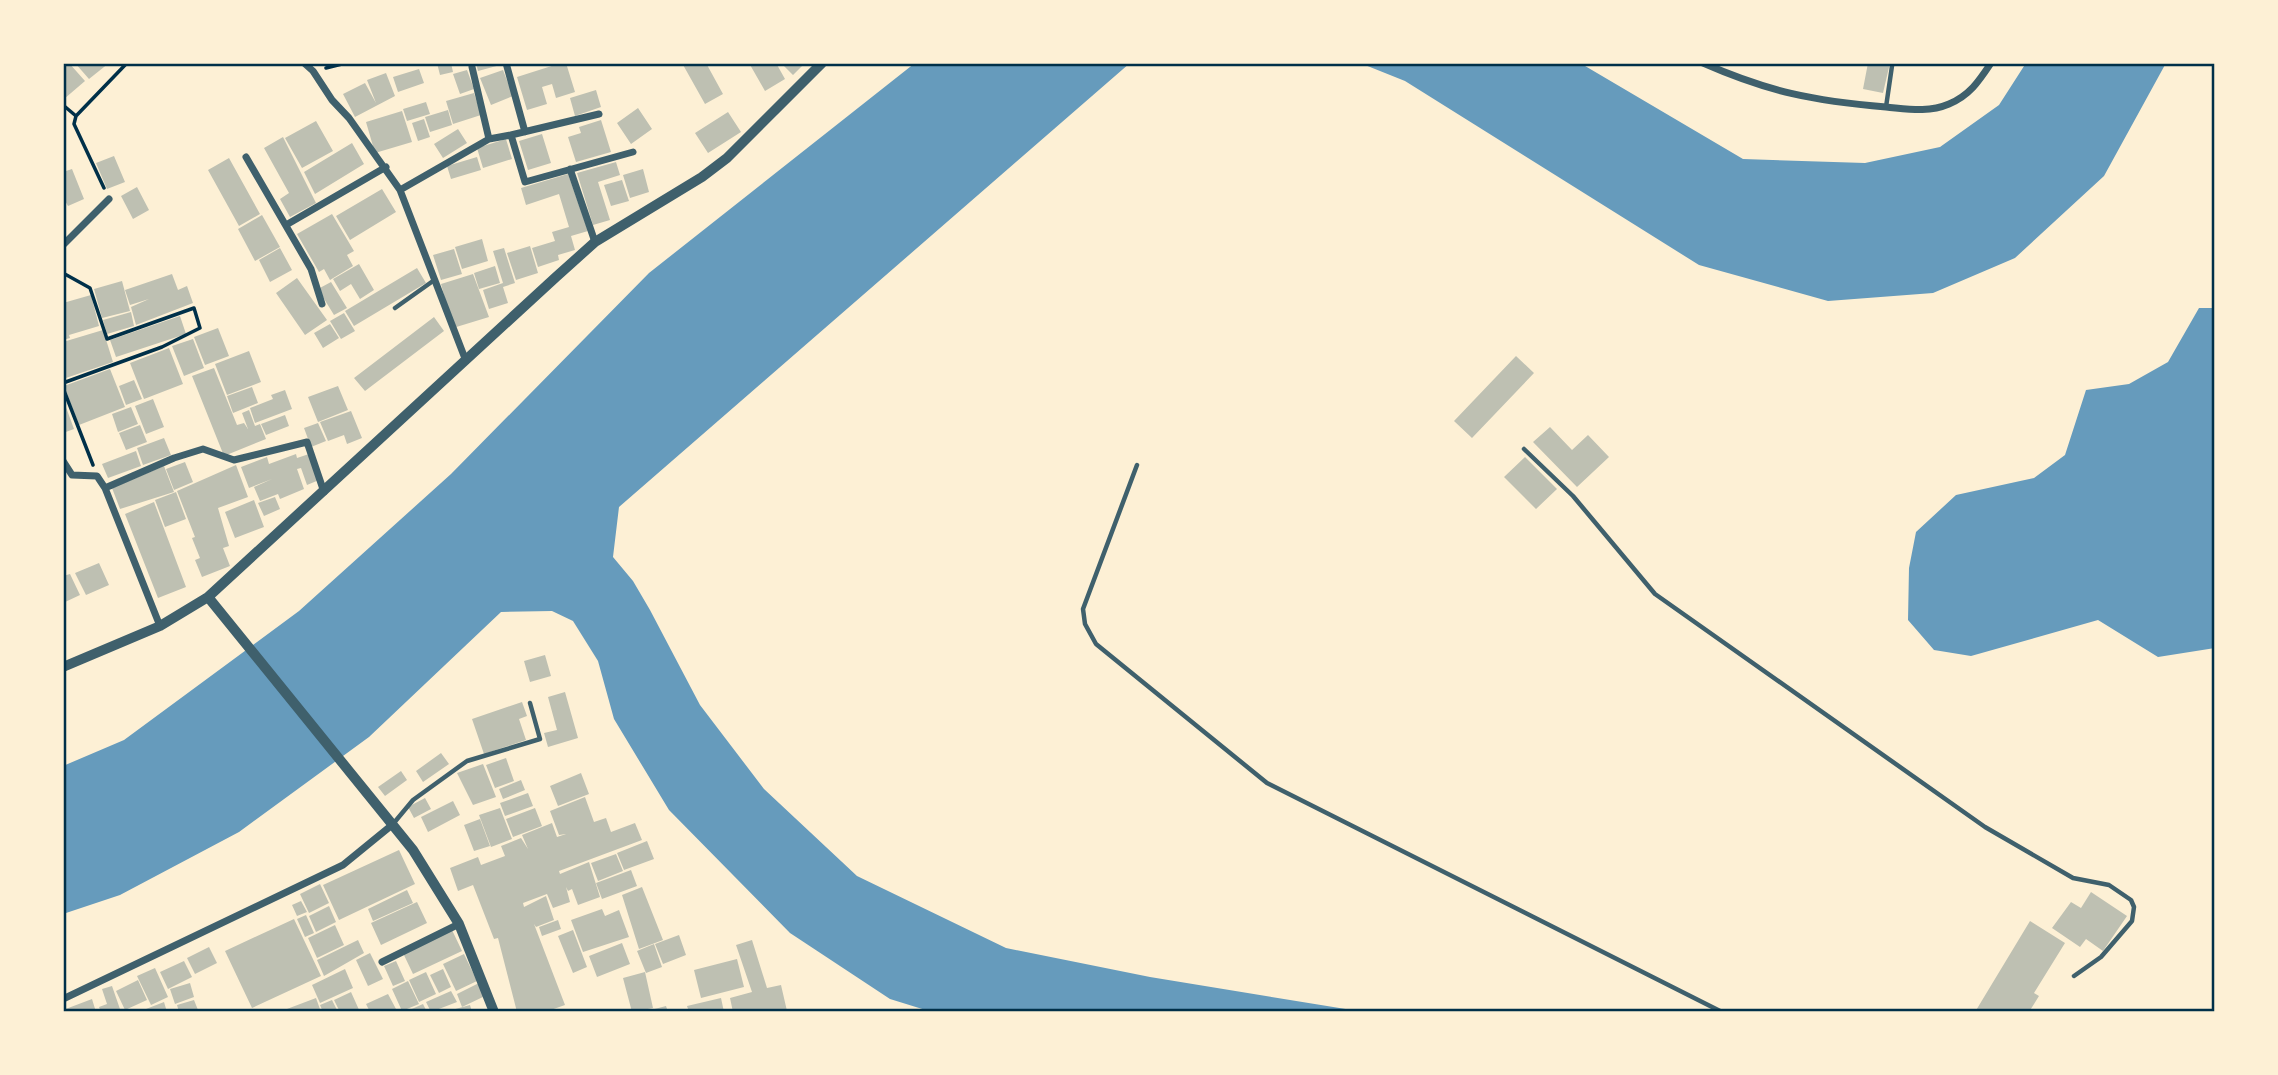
<svg xmlns="http://www.w3.org/2000/svg" width="2278" height="1075" font-family="'Varela Round',sans-serif">
	<style>
		.water { fill: #669bbc }
		.building { fill: #bec0b2 }
		.lines { fill: none; stroke-linecap: round; stroke-linejoin: round }
		.path { stroke: #003049; stroke-width: 3.5 }
		.service { stroke: #3f606c; stroke-width: 4.5 }
		.minor { stroke: #3f606c; stroke-width: 7 }
		.tertiary { stroke: #3f606c; stroke-width: 10 }
		.neatline { fill: none; stroke: #003049; stroke-width: 2.5 }
	</style>
	<rect width="100%" height="100%" fill="#fdf0d5"/>
	<path class="water" d="M915 63H1130L619 507 613 557 633 581 650 610 700 705 764 789 857 876 1006 948 1150 977 1364 1012H932L890 999 790 933 669 810 614 719 598 661 573 621 552 611 501 612 369 737 239 832 120 895 63 914V766L124 740 299 611 451 474 649 273Z
		M1360 63H1580L1743 159 1865 163 1940 147 1999 105 2026 63H2166L2104 176 2015 258 1933 293 1828 301 1699 265 1405 81Z
		M2199 308H2215V648L2158 657 2098 620 1971 656 1934 650 1908 620 1909 568 1916 532 1956 495 2034 478 2065 455 2086 390 2129 384 2168 362Z"/>
	<path class="building" d="M69 63 85 81 64 99 63 67Z
		M75 63H109L89 79Z
		M437 63H451L453 72 440 75Z
		M476 63H504V64L478 71Z
		M561 63H566L575 92 556 98 552 84 542 87 547 104 527 110 517 77Z
		M682 63H706L723 94 705 104Z
		M749 63H776L785 79 765 91Z
		M781 63H805L793 75Z
		M1868 63H1890L1883 93 1863 89Z
		M419 69 424 83 398 92 393 77Z
		M467 70 474 89 460 94 453 74Z
		M503 70 513 96 491 105 480 78Z
		M386 73 395 96 355 117 343 94 365 83 376 103 367 80Z
		M596 90 601 107 575 116 570 98Z
		M474 93 481 115 453 124 446 101Z
		M426 102 430 114 407 121 403 109Z
		M638 108 652 129 631 144 617 123Z
		M448 110 452 125 430 132 425 117Z
		M402 111 412 142 375 153 366 122Z
		M728 112 741 132 708 153 695 133Z
		M424 119 430 137 418 141 412 123Z
		M601 120 611 152 576 162 568 137 581 133 579 127Z
		M316 121 333 151 302 168 285 138Z
		M458 129 467 143 443 158 434 144Z
		M542 134 551 163 528 170 519 141Z
		M283 137 316 203 290 217 280 199 289 193 264 148Z
		M506 139 512 159 483 168 477 148Z
		M352 143 364 164 315 194 304 172Z
		M114 156 125 182 107 189 96 163Z
		M477 157 481 170 451 179 447 166Z
		M229 158 260 214 239 226 208 170Z
		M616 162 620 175 598 182 610 220 593 225 577 173Z
		M72 169 84 199 68 206 63 197V172Z
		M643 169 649 192 630 198 623 175Z
		M568 174 588 231 571 236 575 250 558 255 559 260 538 267 532 248 555 241 552 232 569 227 559 194 526 205 521 188Z
		M622 180 629 201 611 206 604 185Z
		M137 187 149 210 133 219 121 196Z
		M382 189 396 212 350 240 336 216Z
		M332 214 354 251 347 255 353 266 330 280 324 269 319 272 297 234Z
		M262 215 280 247 255 261 238 229Z
		M482 239 488 261 462 269 455 247Z
		M530 246 538 273 516 280 507 253Z
		M280 248 292 270 270 282 259 260Z
		M504 248 515 283 503 287 508 303 489 309 483 290 503 283 493 251Z
		M454 249 462 274 441 280 433 255Z
		M359 264 374 290 360 299 351 284 340 291 333 279Z
		M495 266 500 283 479 289 474 273Z
		M417 268 426 283 354 326 345 311Z
		M172 274 178 290 187 286 193 303 136 325 131 307 149 299 130 305 125 290Z
		M473 274 489 317 453 328 441 284Z
		M297 278 327 320 305 335 276 293Z
		M122 281 130 311 102 318 94 289Z
		M331 282 347 308 334 315 318 289Z
		M91 295 99 326 69 335 70 338 63 340V303Z
		M131 312 134 326 107 334 103 320Z
		M344 313 355 331 341 339 330 321Z
		M180 316 186 334 116 357 110 340Z
		M434 317 444 331 365 391 354 378Z
		M330 324 339 338 323 348 314 333Z
		M218 328 229 356 205 365 194 337Z
		M103 330 113 362 63 379V342Z
		M193 339 204 368 184 376 172 346Z
		M169 348 183 384 144 399 130 363Z
		M249 351 261 382 227 395 215 364Z
		M1516 356 1534 373 1472 438 1454 421Z
		M214 368 237 425 244 423 248 429 242 413 249 410 255 426 260 424 266 439 224 456 192 376Z
		M110 369 125 407 79 425 64 386Z
		M134 380 142 399 126 405 119 386Z
		M338 386 348 410 318 422 308 397Z
		M252 387 258 403 233 413 227 396Z
		M285 390 292 409 255 423 250 408 273 399 271 395Z
		M63 399 74 429 63 433Z
		M153 399 164 427 146 434 135 406Z
		M131 407 138 424 118 432 112 414Z
		M351 411 362 438 347 444 344 435 328 441 320 422Z
		M285 415 289 426 266 435 261 424Z
		M318 423 326 441 311 447 304 428Z
		M140 425 147 442 126 450 119 433Z
		M1550 427 1572 450 1588 435 1609 457 1577 487 1533 442Z
		M164 438 171 455 143 465 137 448Z
		M136 451 141 466 108 478 102 464Z
		M296 454 297 458 309 454 319 480 307 485 301 468 297 469 304 489 280 499 278 494 260 501 254 487 272 479 249 488 241 467 267 457 269 464Z
		M1525 457 1557 489 1536 509 1504 477Z
		M185 462 193 482 174 490 166 469Z
		M236 465 248 497 218 508 229 546 223 548 230 566 202 577 195 560 200 558 192 538 195 537 177 491Z
		M164 466 174 492 120 509 112 488Z
		M176 492 186 519 165 527 155 500Z
		M275 497 280 509 264 516 258 503Z
		M254 500 264 527 235 538 225 512Z
		M154 502 186 587 158 598 125 514Z
		M99 563 109 585 86 595 75 573Z
		M70 574 80 595 63 603V576Z
		M545 655 551 676 530 682 524 661Z
		M565 692 578 738 548 747 544 733 557 730 548 697Z
		M522 702 527 716 519 719 526 740 484 754 472 719Z
		M441 753 449 764 423 782 416 771Z
		M506 758 514 781 495 788 486 765Z
		M483 764 496 797 473 805 457 773Z
		M401 771 407 780 385 796 378 787Z
		M581 773 589 794 558 806 550 786Z
		M521 780 525 790 503 799 499 789Z
		M528 793 533 806 505 816 500 803Z
		M585 797 594 822 606 818 611 832 635 823 642 840 559 871 560 874 589 862 600 897 578 905 572 889 568 891 566 887 570 902 553 908 547 894 523 903 524 907 546 896 554 920 536 927 534 924 565 1005 545 1012H517L498 938 494 939 473 885 458 891 450 868 478 857 481 865 505 856 501 846 521 838 528 849 522 835 552 823 557 837 566 834 559 835 550 811Z
		M425 798 431 809 414 818 408 807Z
		M453 801 460 815 428 832 421 817Z
		M500 808 512 839 491 847 479 815Z
		M535 808 542 826 513 837 506 819Z
		M480 819 490 846 474 851 464 825Z
		M647 841 654 859 624 870 617 853Z
		M399 850 415 884 339 920 323 885Z
		M616 854 623 871 598 881 591 863Z
		M631 870 637 886 602 899 596 883Z
		M320 884 329 903 309 913 300 894Z
		M642 887 663 940 639 949 622 895Z
		M407 890 413 903 373 921 368 909Z
		M2091 892 2127 916 2103 951 2086 939 2080 947 2052 928 2071 902 2081 908Z
		M301 901 307 912 297 916 292 905Z
		M417 902 427 923 381 945 371 923Z
		M329 906 336 922 316 932 309 916Z
		M602 909 605 916 619 910 629 937 583 952 571 920Z
		M306 915 314 933 305 937 297 919Z
		M294 919 321 976 252 1008 225 951Z
		M558 920 561 929 542 936 539 927Z
		M2030 921 2065 943 2034 993 2039 996 2029 1012H1975Z
		M335 925 344 945 317 958 308 938Z
		M452 930 462 951 413 974 403 953Z
		M573 930 587 967 573 973 558 936Z
		M679 935 686 955 663 964 655 944Z
		M358 940 364 953 324 976 317 960Z
		M752 940 767 988 781 985 787 1011 733 1012 730 998 752 992 736 945Z
		M622 943 630 964 597 977 589 956Z
		M654 944 662 967 646 973 637 951Z
		M209 947 217 963 195 974 187 958Z
		M370 953 383 979 368 986 356 960Z
		M464 954 477 981 456 991 443 964Z
		M737 959 744 987 701 998 694 970Z
		M184 961 192 977 168 989 160 972Z
		M396 961 405 981 393 986 384 966Z
		M155 968 168 997 151 1005 137 976Z
		M345 969 353 988 320 1003 312 985Z
		M443 969 451 987 439 993 430 975Z
		M426 972 436 994 419 1002 409 980Z
		M645 972 653 1008 632 1012 623 978Z
		M138 980 147 1000 125 1010 116 991Z
		M408 981 419 1004 402 1011 392 989Z
		M190 983 194 997 175 1004 170 989Z
		M479 983 485 996 462 1007 457 994Z
		M112 986 121 1012H101L99 1007 107 1004 102 989Z
		M451 991 457 1002 431 1012 426 1002Z
		M351 992 360 1012H340L334 1000Z
		M388 994 396 1009 370 1012 366 1004Z
		M316 998 321 1012H279Z
		M721 998 724 1012H689L687 1006Z
		M92 999 96 1012H63V1010Z
		M194 1000 198 1010 179 1012 177 1005Z
		M332 1000 338 1012H323L320 1005Z
		M164 1002 167 1012H147L146 1009Z
		M423 1004 427 1012H405Z
		M470 1005 472 1012H448V1011Z
		M666 1006 668 1012H647V1011Z"/>
	<g class="lines">
		<path class="path" d="M326 68 346 63
			M63 105 76 116
			M104 188 74 124 76 116 127 63
			M63 273 90 288 107 339 194 308 200 328 162 347 63 383
			M63 388 93 465"/>
		<path class="service" d="M1886 107 1892 66
			M395 308 433 281
			M1524 449 1573 496 1655 594 1985 827 2073 878 2109 885 2131 900 2134 907 2132 921 2101 957 2074 976
			M1137 465 1083 609 1085 624 1096 644 1267 783 1722 1012
			M393 824 413 800 467 761 540 739 530 703"/>
		<path class="minor" d="M304 63 313 71 332 100 349 118 400 190 466 361
			M506 63 525 132
			M1703 63C1769 92 1814 101 1886 107 1908 109 1928 113 1949 104 1970 95 1979 81 1991 63
			M472 67 489 139
			M511 135 599 114
			M246 157 311 269 322 304
			M570 169 595 242
			M400 190 489 139 511 135 525 182 633 152
			M286 225 386 167
			M63 245 109 199
			M63 461 72 475 97 476 105 488 160 626
			M105 488 174 458 203 449 234 460 307 442 324 492
			M382 962 459 924
			M63 999 343 865 392 825"/>
		<path class="tertiary" d="M208 597 413 850 459 924 494 1012
			M63 667 160 626 208 597 556 277 595 242 702 177 727 158 822 63"/>
	</g>
	<rect width="2278" height="1075" fill="none" stroke="#fdf0d5" stroke-width="130"/>
	<rect x="65" y="65" width="2148" height="945" class="neatline"/>
</svg>
